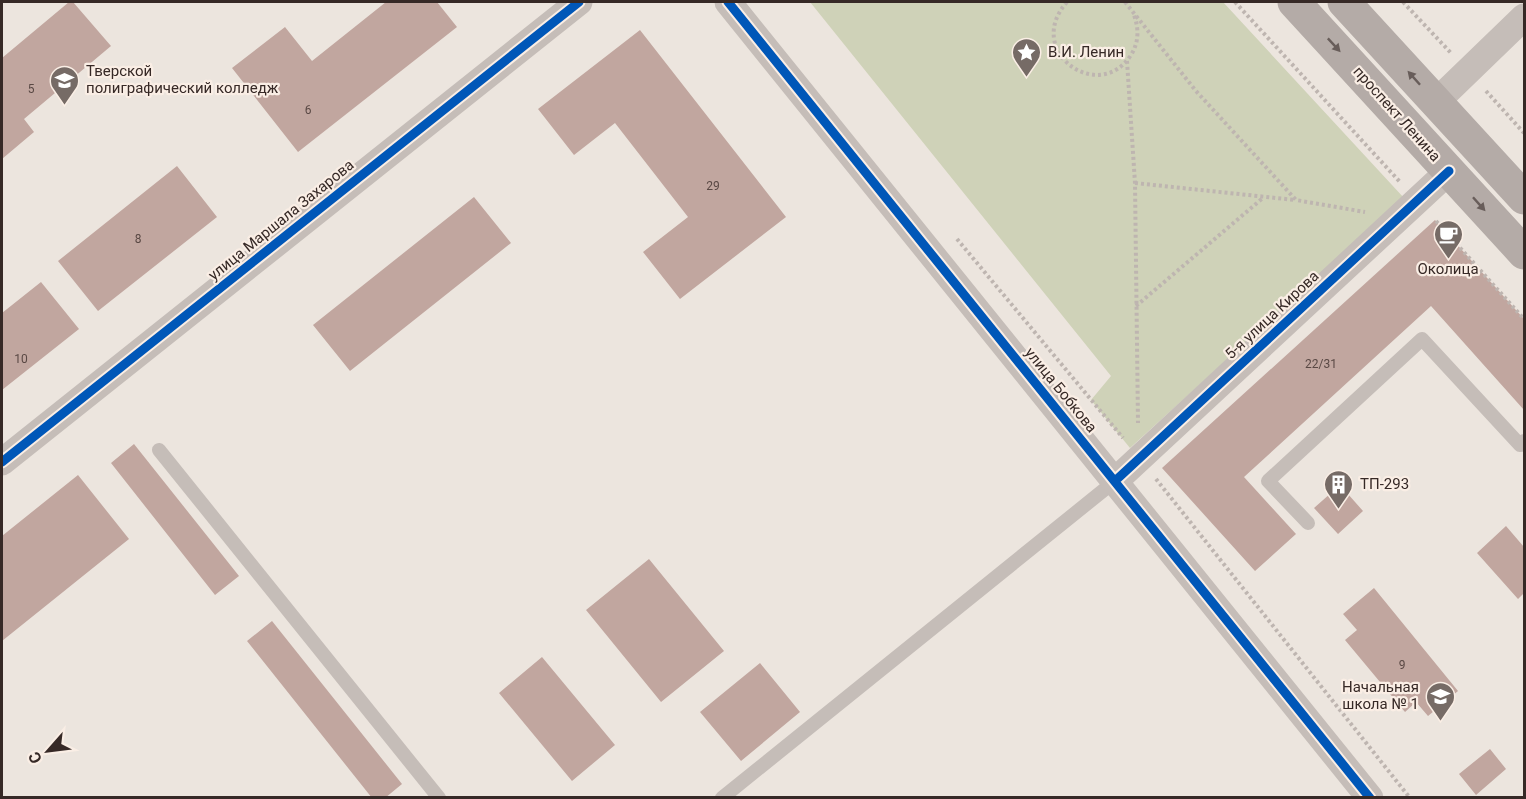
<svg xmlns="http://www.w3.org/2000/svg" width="1526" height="799" font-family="Roboto,sans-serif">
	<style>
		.green { fill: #cfd2b8 }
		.building { fill: #c1a69f }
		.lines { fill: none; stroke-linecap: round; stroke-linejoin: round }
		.path { stroke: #beb5b0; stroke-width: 4; stroke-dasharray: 3 3; stroke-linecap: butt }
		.lane { stroke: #c5bdb8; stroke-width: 14 }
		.street { stroke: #c5bdb8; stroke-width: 27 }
		.primary { stroke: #b4aba7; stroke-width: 33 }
		.cycleway-casing { stroke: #faeee5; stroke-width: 13 }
		.cycleway { stroke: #0057b8; stroke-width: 9 }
		.oneway { fill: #685d5a }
		.labels { text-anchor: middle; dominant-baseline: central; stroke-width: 4.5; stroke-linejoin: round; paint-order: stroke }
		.number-label { font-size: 12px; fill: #594844 }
		.poi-label { font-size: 15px; fill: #362926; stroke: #faeee5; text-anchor: start }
		.street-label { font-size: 15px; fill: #362926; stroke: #faeee5 }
	</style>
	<rect width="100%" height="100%" fill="#ece5de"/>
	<path class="green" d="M810 2H1223L1404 198 1130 448 1091 400 1111 376Z"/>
	<path class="building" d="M69 2H73L111 46 24 119 34 132 2 159V58Z
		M386 2H437L457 27 298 152 232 68 285 27 312 61Z
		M640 30 786 217 680 299 643 252 688 217 615 123 574 155 538 109Z
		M177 166 217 217 98 311 58 261Z
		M474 197 511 243 350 371 313 325Z
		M1435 220 1524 319V410L1431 306 1244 477 1296 534 1255 571 1162 468Z
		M41 282 79 329 2 390V313Z
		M134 444 239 576 215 595 111 463Z
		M78 475 129 539 2 641V536Z
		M1340 485 1363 511 1338 534 1314 508Z
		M1506 526 1524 547V593L1518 599 1477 553Z
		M649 559 724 651 661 702 586 610Z
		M1374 588 1458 691 1428 716 1416 702 1405 712 1345 640 1357 630 1343 614Z
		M272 621 402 784 385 798H372L247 641Z
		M542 657 615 745 572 781 499 693Z
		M760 663 800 712 741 761 700 712Z
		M1490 749 1506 769 1476 795 1459 774Z"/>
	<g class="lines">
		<path class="path" d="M1067 2C1023 51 1099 105 1131 55 1139 42 1139 29 1134 15
			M1125 2 1196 91 1296 200 1365 212
			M1235 2 1400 182
			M1403 2 1451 53
			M1127 61 1135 183 1138 423
			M1486 91 1524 133
			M1135 183 1295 200
			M1436 221 1524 319
			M957 239 1123 438
			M1136 306 1264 197
			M1156 479 1410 798"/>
		<path class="lane" d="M159 450 439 798
			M1308 523 1268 481 1422 339 1520 445 1524 441
			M722 798 1115 481"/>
		<path class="street" d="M728 2 1370 798
			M1436 102 1524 17
			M2 462 579 2
			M1115 481 1449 171"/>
		<path class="primary" d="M1294 2 1524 253
			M1344 2 1524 198"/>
		<defs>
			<path id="cycleway" d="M728 2 1370 798
				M2 462 579 2
				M1115 481 1449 171"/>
		</defs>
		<use href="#cycleway" class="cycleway-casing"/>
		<use href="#cycleway" class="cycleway"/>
	</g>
	<defs><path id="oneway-solid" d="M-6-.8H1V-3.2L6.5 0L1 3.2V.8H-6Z" transform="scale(1.5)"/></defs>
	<g class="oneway">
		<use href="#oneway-solid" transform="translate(1334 45) rotate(47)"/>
		<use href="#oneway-solid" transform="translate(1414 78) rotate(-132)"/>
		<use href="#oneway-solid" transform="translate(1479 204) rotate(48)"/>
	</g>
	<defs>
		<symbol id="sight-pin" viewBox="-11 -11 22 30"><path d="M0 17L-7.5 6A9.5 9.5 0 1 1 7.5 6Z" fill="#766b66" stroke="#faeee5"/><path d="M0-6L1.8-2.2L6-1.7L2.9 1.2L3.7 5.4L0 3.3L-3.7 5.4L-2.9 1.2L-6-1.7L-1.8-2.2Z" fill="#fff"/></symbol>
		<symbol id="university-pin" viewBox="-11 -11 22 30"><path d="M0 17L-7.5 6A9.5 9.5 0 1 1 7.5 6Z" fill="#766b66" stroke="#faeee5"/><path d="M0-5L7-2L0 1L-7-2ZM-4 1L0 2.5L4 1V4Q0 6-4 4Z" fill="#fff"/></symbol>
		<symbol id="cafe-pin" viewBox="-11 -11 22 30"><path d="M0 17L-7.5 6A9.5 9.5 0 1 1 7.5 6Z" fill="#766b66" stroke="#faeee5"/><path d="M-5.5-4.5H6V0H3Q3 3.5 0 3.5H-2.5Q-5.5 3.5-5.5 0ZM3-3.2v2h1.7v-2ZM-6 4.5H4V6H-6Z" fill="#fff"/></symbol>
		<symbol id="building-pin" viewBox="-11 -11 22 30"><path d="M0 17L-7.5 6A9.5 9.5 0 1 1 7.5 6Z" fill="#766b66" stroke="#faeee5"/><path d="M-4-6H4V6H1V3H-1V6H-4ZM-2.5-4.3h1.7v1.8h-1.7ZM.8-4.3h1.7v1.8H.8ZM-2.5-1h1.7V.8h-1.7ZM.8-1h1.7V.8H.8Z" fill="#fff"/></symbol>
		<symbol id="school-pin" viewBox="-11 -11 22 30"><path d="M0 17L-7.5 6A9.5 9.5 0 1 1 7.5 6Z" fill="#766b66" stroke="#faeee5"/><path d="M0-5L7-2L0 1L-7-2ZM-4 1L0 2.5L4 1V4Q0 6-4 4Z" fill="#fff"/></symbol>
	</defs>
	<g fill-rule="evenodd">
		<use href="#sight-pin" x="1010" y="36" width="33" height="45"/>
		<use href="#university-pin" x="48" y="64" width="33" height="45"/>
		<use href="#cafe-pin" x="1432" y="218" width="33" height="45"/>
		<use href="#building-pin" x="1322" y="468" width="33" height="45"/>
		<use href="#school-pin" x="1424" y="680" width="33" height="45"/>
	</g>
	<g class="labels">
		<g class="number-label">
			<text x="31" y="89">5</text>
			<text x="308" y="110">6</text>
			<text x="713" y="186">29</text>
			<text x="138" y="239">8</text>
			<text x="21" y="359">10</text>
			<text x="1321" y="364">22/31</text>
			<text x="1402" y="665">9</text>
		</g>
		<g class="poi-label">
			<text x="1048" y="52">В.И. Ленин</text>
			<text x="86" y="71">Тверской<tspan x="86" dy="17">полиграфический колледж</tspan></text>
			<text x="1448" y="269" text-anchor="middle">Околица</text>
			<text x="1360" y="484">ТП-293</text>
			<text x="1419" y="687" text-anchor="end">Начальная<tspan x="1419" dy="17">школа № 1</tspan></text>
		</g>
		<g class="street-label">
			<text transform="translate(1397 114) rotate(48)">проспект Ленина</text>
			<text transform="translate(281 220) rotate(-39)">улица Маршала Захарова</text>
			<text transform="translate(1272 315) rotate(-43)">5-я улица Кирова</text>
			<text transform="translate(1061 390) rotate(51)">улица Бобкова</text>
		</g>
	</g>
	<rect width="1526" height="799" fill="none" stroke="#362926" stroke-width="6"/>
	<g transform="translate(48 751) rotate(242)" stroke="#faeee5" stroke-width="4.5" paint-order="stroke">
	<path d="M0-4.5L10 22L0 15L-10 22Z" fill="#362926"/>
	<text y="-9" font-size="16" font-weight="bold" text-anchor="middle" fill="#362926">С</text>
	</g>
</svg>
